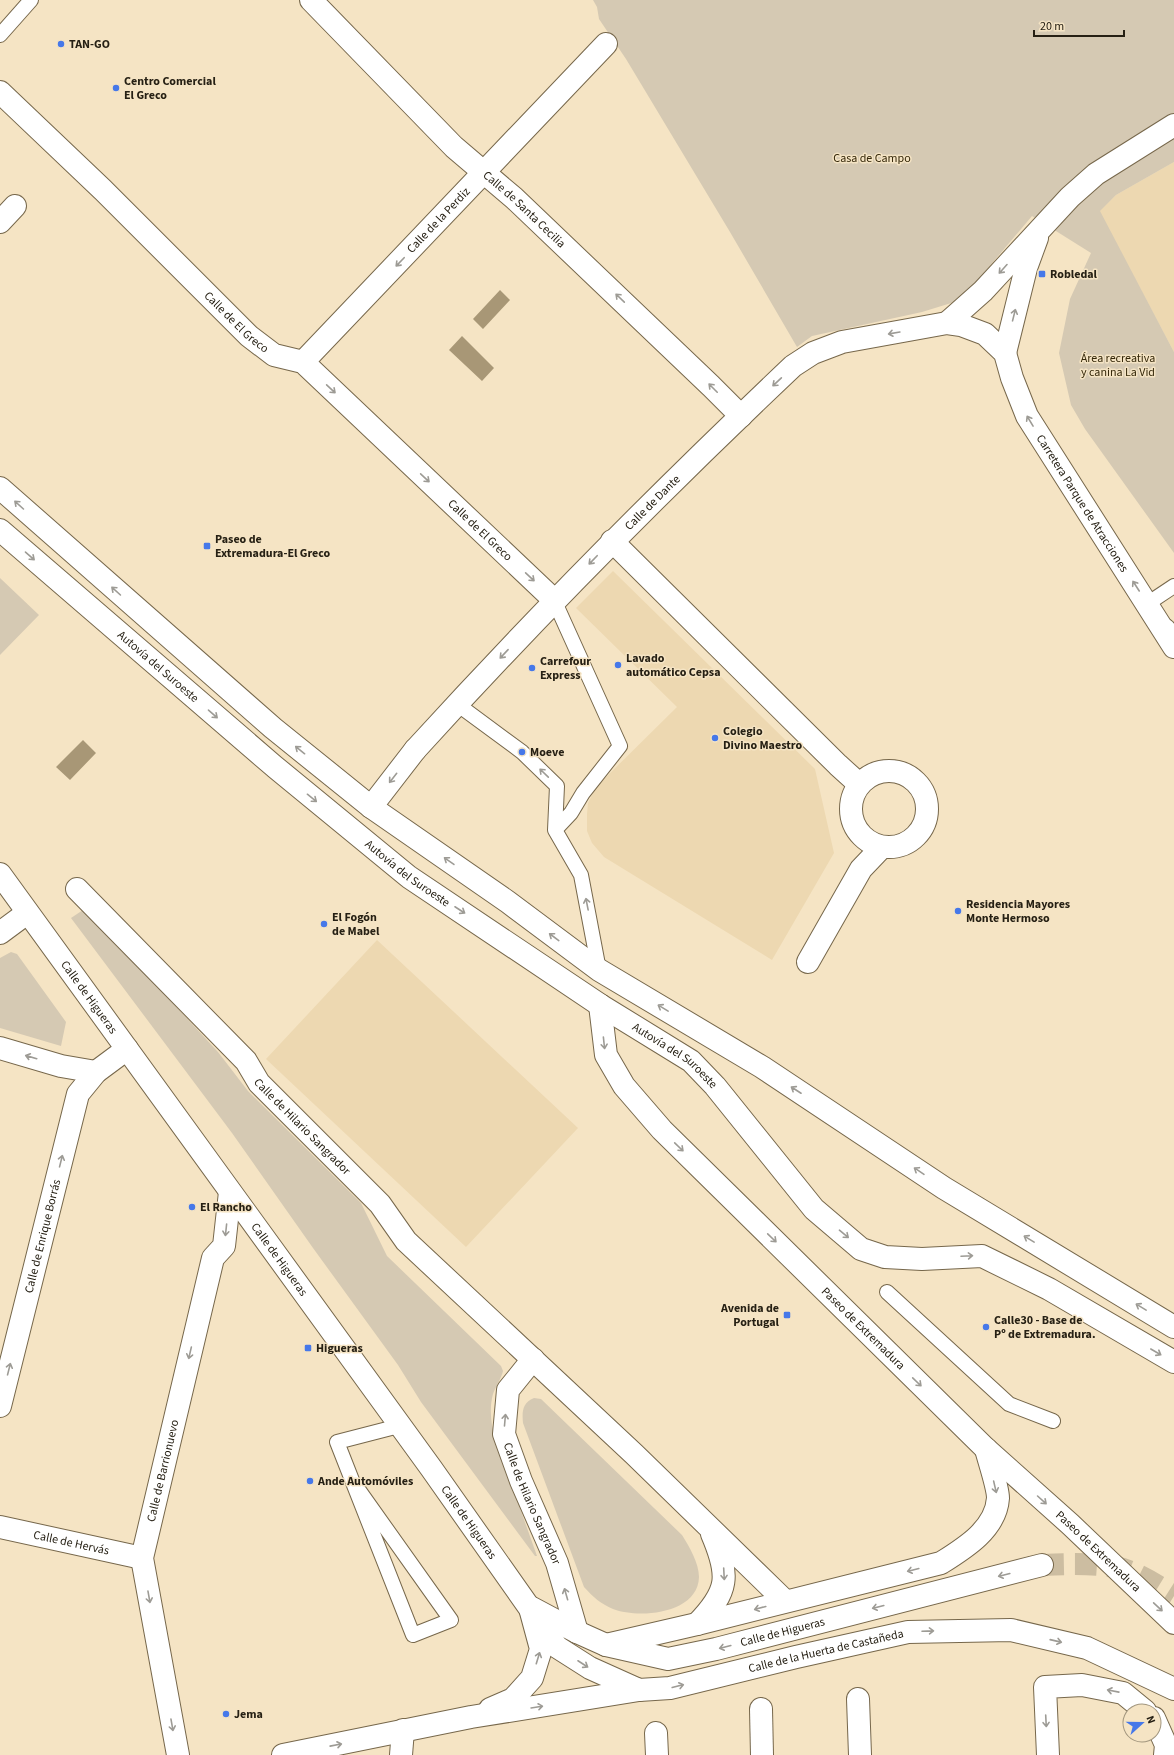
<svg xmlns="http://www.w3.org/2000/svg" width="1174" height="1755" font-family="'Source Sans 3',sans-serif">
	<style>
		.built { fill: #edd8b1 }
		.green { fill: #d5c9b3 }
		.water { fill: #a89776 }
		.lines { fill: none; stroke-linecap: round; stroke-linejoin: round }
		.secondary-tunnel { stroke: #ccbda1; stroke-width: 22; stroke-dasharray: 22 11; stroke-linecap: butt }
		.lane-casing { stroke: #76674b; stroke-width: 16 }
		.street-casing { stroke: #76674b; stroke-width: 24 }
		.secondary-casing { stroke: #76674b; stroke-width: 24 }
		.primary-casing { stroke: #76674b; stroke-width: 24 }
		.highway-casing { stroke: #76674b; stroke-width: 24 }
		.lane { stroke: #fff; stroke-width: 14 }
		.street { stroke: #fff; stroke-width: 22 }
		.secondary { stroke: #fff; stroke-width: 22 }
		.primary { stroke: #fff; stroke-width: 22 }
		.highway { stroke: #fff; stroke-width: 22 }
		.oneway { stroke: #9d9b95 }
		.poi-dot { fill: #4678e9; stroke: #f5e4c4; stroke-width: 1.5 }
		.labels { text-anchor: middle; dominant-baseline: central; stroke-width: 3; stroke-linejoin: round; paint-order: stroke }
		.poi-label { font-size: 12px; font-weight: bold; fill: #262014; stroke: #f5e4c4; text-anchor: start }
		.park-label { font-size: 12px; fill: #342709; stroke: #f5e4c4 }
		.street-label { font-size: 12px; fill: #262014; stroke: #f5e4c4 }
	</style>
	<rect width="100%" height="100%" fill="#f5e4c4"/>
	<path class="built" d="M1174 162V352L1099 211 1116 195Z
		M613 571 815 769 834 853 772 960 604 857 592 843 587 831V814L588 803 596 787 677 707 576 608Z
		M377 940 578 1128 466 1247 266 1059Z"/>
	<path class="green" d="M593 0H1174V162L1116 195 1100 211 1174 352V553L1085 429 1071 405 1059 353 1070 299 1091 253 1032 216 961 300 922 312 812 336 797 347 730 232 626 59 599 19 597 7Z
		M0 578 39 615 0 655Z
		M83 910 158 987 218 1052 248 1091 361 1203 387 1256 501 1366 503 1371C501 1379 496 1386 493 1394 489 1409 491 1424 495 1438L537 1556H535L421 1402 398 1365 313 1248 232 1133 71 918Z
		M11 952 17 954 66 1022 61 1046 0 1028V958Z
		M534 1398 541 1399 682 1535C689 1546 699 1563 699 1577 698 1614 639 1619 613 1609 601 1604 593 1597 584 1587L523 1423C522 1412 522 1403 534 1398Z"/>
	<path class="water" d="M500 290 510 300 483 329 473 319Z
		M462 336 494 368 482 381 449 350Z
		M83 740 96 753 70 780 56 767Z"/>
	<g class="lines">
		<path class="secondary-tunnel" d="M1042 1565C1066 1564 1091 1563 1116 1567 1135 1571 1158 1586 1174 1596"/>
		<defs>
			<path id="lane" d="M0 35 31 0
				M554 600 620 746 583 793 571 813 555 830
				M1147 604 1174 586
				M457 704 522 752 557 786 555 830 581 875 599 970
				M887 1292 1009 1404 1053 1421
				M353 1482 451 1620 413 1635 337 1442 399 1426"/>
			<g id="street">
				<path id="s1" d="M311 0 454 147 514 198 711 386 741 416"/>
				<path id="s2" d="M0 92 103 190 249 336 274 355 303 362 554 600"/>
				<path d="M0 222 15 206"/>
				<path d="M947 323 983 291 1070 197 1096 174 1174 125"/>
				<path d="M1005 353 1026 268 1037 238"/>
				<path id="s3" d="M303 362 606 44"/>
				<path d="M612 541 838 765 859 784"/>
				<path id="s4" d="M415 750C536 617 662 490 793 366L813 353 842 342 947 323 961 325 985 334 1005 353 1012 378 1027 416 1174 647"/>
				<circle cx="889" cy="809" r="38"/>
				<path id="s5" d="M77 889 246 1061 259 1083 380 1204 406 1241 634 1454 785 1601"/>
				<path d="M0 933 27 913"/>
				<path d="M808 962 861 869 882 847"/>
				<path d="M0 1048 61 1066 96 1072"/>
				<path id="s6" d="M533 1359 508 1390 504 1434 521 1481 557 1563 577 1632"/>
				<path id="s7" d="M0 1406 78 1094 96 1072 127 1049"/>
				<path id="s8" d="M0 1527 142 1558"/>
				<path d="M697 1624C729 1591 730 1576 712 1534"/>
				<path d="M606 1645 697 1624 941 1563C965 1548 996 1529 998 1498 998 1487 989 1461 986 1449"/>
				<path d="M858 1699 860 1755"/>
				<path d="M490 1709 513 1699 532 1678 541 1649 531 1612"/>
				<path d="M761 1709 762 1755"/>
				<path d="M1154 1718 1166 1745 1165 1755"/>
				<path d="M656 1733 657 1755"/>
				<path id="s9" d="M178 1755 142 1558 213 1258 224 1246 230 1192"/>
				<path d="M283 1755 471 1717 639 1690"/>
				<path d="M401 1755 403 1730"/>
				<path d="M1048 1755 1045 1687 1082 1685 1123 1693 1145 1711"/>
			</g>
			<g id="secondary">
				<path id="s10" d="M0 874 431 1468 557 1647 590 1668 639 1690 670 1688 796 1657 908 1632 1011 1630 1087 1648 1174 1689"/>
				<path id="s11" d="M532 1608 577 1632 606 1645 668 1659 716 1649 1042 1565"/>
			</g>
			<g id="primary">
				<path id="s12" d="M600 1005 606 1055 624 1086 662 1130 986 1449 1070 1524 1174 1623"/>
			</g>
			<g id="highway">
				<path d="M0 488 273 728 371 807 508 902 599 970 762 1067 944 1188 1174 1327"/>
				<path id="s13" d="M0 530 275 767 409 877 600 1005 691 1061 715 1086 814 1209 861 1249 885 1257 922 1259 982 1256 1049 1289 1174 1362"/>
				<path d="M1165 630 1174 642"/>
				<path d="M371 807 415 750"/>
			</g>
		</defs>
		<use href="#lane" class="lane-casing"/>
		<use href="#street" class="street-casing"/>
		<use href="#secondary" class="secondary-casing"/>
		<use href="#primary" class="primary-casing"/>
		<use href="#highway" class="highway-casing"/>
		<use href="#lane" class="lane"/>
		<use href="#street" class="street"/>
		<use href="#secondary" class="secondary"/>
		<use href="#primary" class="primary"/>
		<use href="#highway" class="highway"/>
	</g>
	<defs><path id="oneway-shaft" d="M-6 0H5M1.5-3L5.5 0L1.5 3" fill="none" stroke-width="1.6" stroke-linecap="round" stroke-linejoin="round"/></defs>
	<g class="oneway">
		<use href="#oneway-shaft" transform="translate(400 262) rotate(134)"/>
		<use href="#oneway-shaft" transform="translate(1003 269) rotate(132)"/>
		<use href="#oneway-shaft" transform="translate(620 298) rotate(-136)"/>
		<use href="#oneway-shaft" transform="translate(1014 315) rotate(-76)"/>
		<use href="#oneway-shaft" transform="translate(894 333) rotate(170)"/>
		<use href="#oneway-shaft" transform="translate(777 382) rotate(137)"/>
		<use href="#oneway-shaft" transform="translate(713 388) rotate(-135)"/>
		<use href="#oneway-shaft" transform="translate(331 389) rotate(43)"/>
		<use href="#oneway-shaft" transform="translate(1030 421) rotate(-121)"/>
		<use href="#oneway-shaft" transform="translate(425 478) rotate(43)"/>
		<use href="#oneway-shaft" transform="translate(19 505) rotate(-138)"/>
		<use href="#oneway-shaft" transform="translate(30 556) rotate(41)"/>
		<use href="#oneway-shaft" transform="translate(593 560) rotate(134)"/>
		<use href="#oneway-shaft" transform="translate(530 577) rotate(43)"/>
		<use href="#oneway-shaft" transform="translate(1136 586) rotate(-123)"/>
		<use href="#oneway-shaft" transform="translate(116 591) rotate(-138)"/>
		<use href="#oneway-shaft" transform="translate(504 654) rotate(133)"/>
		<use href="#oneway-shaft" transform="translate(213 714) rotate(41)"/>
		<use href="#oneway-shaft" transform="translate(300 750) rotate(-141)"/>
		<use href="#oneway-shaft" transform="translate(544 773) rotate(-136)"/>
		<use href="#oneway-shaft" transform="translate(393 778) rotate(128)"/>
		<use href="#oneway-shaft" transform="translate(312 798) rotate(39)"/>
		<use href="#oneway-shaft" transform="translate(449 861) rotate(-145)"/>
		<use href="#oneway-shaft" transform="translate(587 904) rotate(-101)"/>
		<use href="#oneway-shaft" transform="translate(460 910) rotate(33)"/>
		<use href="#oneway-shaft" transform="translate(554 937) rotate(-143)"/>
		<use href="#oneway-shaft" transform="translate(663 1008) rotate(-149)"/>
		<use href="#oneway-shaft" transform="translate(604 1043) rotate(84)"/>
		<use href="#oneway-shaft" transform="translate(31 1057) rotate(-164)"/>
		<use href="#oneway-shaft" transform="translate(796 1090) rotate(-147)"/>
		<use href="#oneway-shaft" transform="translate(679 1147) rotate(44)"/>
		<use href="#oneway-shaft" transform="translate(61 1161) rotate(-76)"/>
		<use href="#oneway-shaft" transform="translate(919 1171) rotate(-146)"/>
		<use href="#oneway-shaft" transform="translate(226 1230) rotate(96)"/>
		<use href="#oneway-shaft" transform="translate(844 1234) rotate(40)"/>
		<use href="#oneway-shaft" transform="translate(772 1238) rotate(44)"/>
		<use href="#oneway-shaft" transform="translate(1029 1239) rotate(-149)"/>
		<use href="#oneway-shaft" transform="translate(967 1256) rotate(-3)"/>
		<use href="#oneway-shaft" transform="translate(1141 1307) rotate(-149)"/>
		<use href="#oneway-shaft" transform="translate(1156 1352) rotate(30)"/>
		<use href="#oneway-shaft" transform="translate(190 1353) rotate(103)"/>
		<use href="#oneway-shaft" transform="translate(9 1369) rotate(-76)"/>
		<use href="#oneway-shaft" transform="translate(917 1382) rotate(44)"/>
		<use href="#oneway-shaft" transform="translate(505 1420) rotate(-85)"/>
		<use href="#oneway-shaft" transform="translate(995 1487) rotate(77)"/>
		<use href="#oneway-shaft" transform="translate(1042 1500) rotate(42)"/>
		<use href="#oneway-shaft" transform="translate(913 1570) rotate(166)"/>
		<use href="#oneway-shaft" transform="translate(724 1574) rotate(87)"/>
		<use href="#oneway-shaft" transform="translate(1004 1575) rotate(166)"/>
		<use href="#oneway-shaft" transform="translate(566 1594) rotate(-106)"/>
		<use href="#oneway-shaft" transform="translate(149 1597) rotate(80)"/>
		<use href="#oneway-shaft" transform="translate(878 1607) rotate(166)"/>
		<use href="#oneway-shaft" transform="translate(1158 1607) rotate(43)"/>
		<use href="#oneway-shaft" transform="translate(760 1608) rotate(165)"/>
		<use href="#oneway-shaft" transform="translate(928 1631) rotate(-2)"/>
		<use href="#oneway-shaft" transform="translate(1056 1641) rotate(13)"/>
		<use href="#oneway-shaft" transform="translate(725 1647) rotate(166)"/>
		<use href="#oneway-shaft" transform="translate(538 1658) rotate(-73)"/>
		<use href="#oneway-shaft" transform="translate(583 1664) rotate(33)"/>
		<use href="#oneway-shaft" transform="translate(678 1686) rotate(-14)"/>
		<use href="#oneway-shaft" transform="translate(1113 1691) rotate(-169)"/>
		<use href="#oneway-shaft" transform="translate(537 1707) rotate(-9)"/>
		<use href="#oneway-shaft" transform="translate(1046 1721) rotate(87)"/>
		<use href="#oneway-shaft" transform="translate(172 1725) rotate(80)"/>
		<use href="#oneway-shaft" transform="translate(336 1745) rotate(-11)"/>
	</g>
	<g class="poi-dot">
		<circle cx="61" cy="44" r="4"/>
		<circle cx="116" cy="88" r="4"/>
		<rect x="1038" y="270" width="8" height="8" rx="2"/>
		<rect x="203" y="542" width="8" height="8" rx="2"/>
		<circle cx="618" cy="665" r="4"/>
		<circle cx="532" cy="668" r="4"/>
		<circle cx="715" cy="738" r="4"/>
		<circle cx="522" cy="752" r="4"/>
		<circle cx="958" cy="911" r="4"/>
		<circle cx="324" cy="924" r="4"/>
		<circle cx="192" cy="1207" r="4"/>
		<rect x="783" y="1311" width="8" height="8" rx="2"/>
		<circle cx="986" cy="1327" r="4"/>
		<rect x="304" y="1344" width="8" height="8" rx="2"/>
		<circle cx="310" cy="1481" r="4"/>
		<circle cx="226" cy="1714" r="4"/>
	</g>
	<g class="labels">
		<g class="poi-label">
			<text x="69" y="44">TAN-GO</text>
			<text x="124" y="81">Centro Comercial<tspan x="124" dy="14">El Greco</tspan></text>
			<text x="1050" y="274">Robledal</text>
			<text x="215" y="539">Paseo de<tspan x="215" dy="14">Extremadura-El Greco</tspan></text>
			<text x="626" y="658">Lavado<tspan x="626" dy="14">automático Cepsa</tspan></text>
			<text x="540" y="661">Carrefour<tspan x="540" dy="14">Express</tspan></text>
			<text x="723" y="731">Colegio<tspan x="723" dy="14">Divino Maestro</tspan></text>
			<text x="530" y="752">Moeve</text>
			<text x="966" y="904">Residencia Mayores<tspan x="966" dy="14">Monte Hermoso</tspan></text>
			<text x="332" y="917">El Fogón<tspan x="332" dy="14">de Mabel</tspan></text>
			<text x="200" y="1207">El Rancho</text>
			<text x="779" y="1308" text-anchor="end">Avenida de<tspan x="779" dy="14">Portugal</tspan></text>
			<text x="994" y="1320">Calle30 - Base de<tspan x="994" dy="14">Pº de Extremadura.</tspan></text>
			<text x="316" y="1348">Higueras</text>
			<text x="318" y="1481">Ande Automóviles</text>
			<text x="234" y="1714">Jema</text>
		</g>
		<g class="park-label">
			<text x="872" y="158">Casa de Campo</text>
			<text x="1118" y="358">Área recreativa<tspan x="1118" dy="14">y canina La Vid</tspan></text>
		</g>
		<g class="street-label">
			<text stroke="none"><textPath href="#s1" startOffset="299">Calle de Santa Cecilia</textPath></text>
			<text stroke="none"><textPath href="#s3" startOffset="196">Calle de la Perdiz</textPath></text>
			<text stroke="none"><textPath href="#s2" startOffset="330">Calle de El Greco</textPath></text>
			<text stroke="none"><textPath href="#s4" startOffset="343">Calle de Dante</textPath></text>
			<text stroke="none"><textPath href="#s4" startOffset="938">Carretera Parque de Atracciones</textPath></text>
			<text stroke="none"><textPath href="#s2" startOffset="654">Calle de El Greco</textPath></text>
			<text stroke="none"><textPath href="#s13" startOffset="209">Autovía del Suroeste</textPath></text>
			<text stroke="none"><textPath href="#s13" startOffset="533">Autovía del Suroeste</textPath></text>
			<text stroke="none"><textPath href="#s10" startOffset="152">Calle de Higueras</textPath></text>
			<text stroke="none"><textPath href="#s13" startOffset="857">Autovía del Suroeste</textPath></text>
			<text stroke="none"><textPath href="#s5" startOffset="328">Calle de Hilario Sangrador</textPath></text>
			<text stroke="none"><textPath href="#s7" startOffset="175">Calle de Enrique Borrás</textPath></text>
			<text stroke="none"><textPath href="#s10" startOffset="476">Calle de Higueras</textPath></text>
			<text stroke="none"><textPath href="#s12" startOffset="427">Paseo de Extremadura</textPath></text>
			<text stroke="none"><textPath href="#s9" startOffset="290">Calle de Barrionuevo</textPath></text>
			<text stroke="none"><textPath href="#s6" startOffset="159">Calle de Hilario Sangrador</textPath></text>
			<text stroke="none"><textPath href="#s10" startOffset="800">Calle de Higueras</textPath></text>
			<text stroke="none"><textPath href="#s8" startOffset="73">Calle de Hervás</textPath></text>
			<text stroke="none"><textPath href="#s12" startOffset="751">Paseo de Extremadura</textPath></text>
			<text stroke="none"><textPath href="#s11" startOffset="264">Calle de Higueras</textPath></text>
			<text stroke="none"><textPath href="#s10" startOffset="1237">Calle de la Huerta de Castañeda</textPath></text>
		</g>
	</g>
	<g transform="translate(1142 1723) rotate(69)"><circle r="19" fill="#f5e4c4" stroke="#a2967e"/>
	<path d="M0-3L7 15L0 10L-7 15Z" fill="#4678e9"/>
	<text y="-6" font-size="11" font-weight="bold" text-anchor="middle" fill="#262014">N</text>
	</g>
	<path d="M1034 30v6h90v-6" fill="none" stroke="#262014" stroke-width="2"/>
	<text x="1040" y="30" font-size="12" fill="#262014" stroke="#f5e4c4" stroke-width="3" paint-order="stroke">20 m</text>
</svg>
